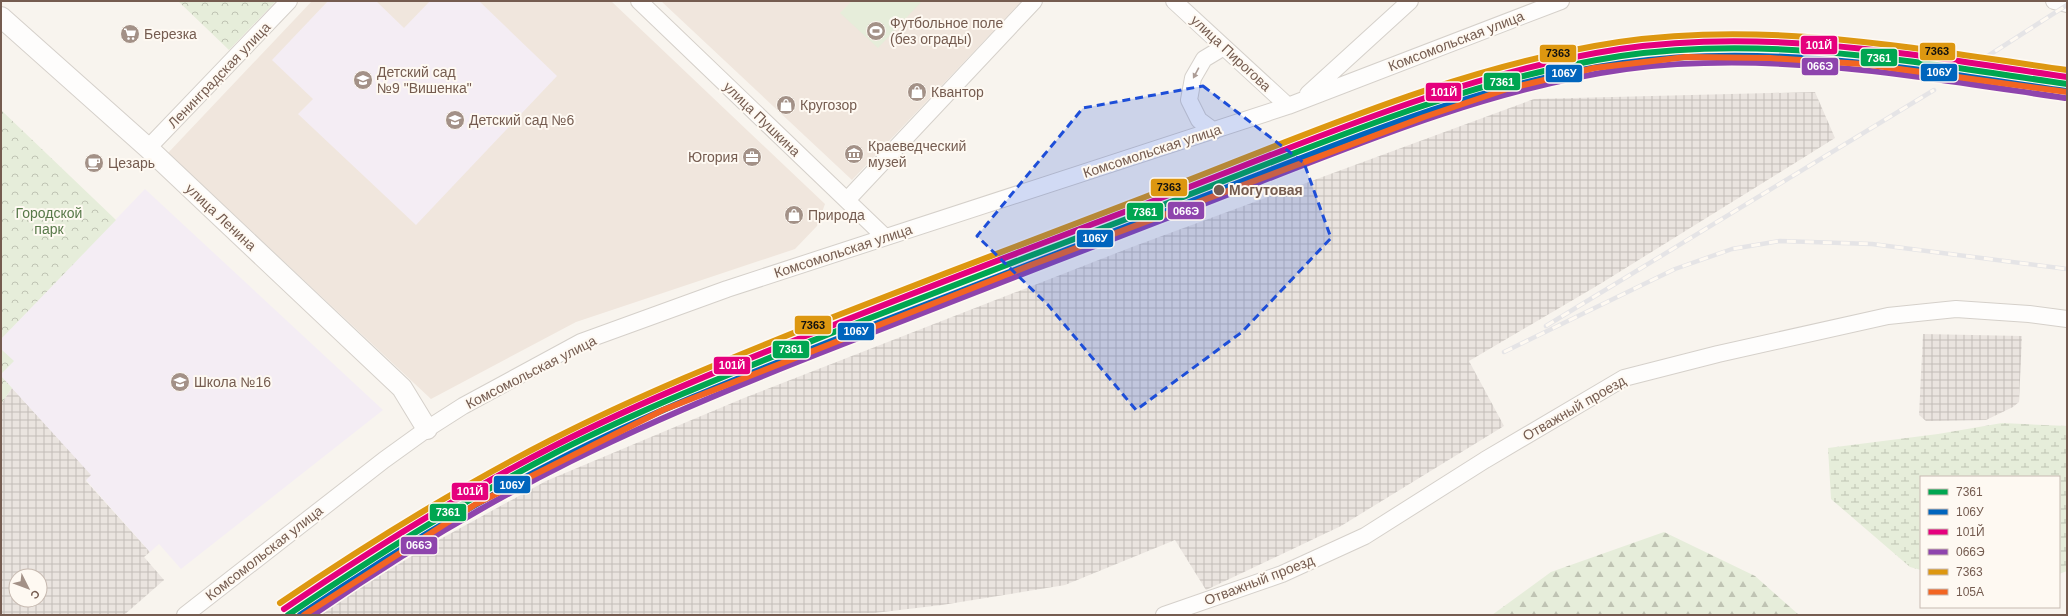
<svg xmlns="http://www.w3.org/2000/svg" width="2068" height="616" font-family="Helvetica,sans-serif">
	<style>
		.residential { fill: #f0e6dd }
		.industrial { fill: url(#industrial-grid); fill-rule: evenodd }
		.education { fill: #f4edf4 }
		.forest { fill: url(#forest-firs) }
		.wetland { fill: url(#wetland-marsh) }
		.park { fill: url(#park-crowns) }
		.garden { fill: #e6edda }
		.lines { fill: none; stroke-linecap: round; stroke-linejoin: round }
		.minor-casing { stroke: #d5d0ca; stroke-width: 18 }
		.tertiary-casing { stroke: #d5d0ca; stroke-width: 22 }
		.minor { stroke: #fefdfc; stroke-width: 16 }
		.tertiary { stroke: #fefdfc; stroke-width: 20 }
		.rail-casing { stroke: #e5e4e6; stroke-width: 4.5 }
		.rail { stroke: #fef9f2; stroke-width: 3; stroke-dasharray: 9; stroke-linecap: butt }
		.rail-1-casing { stroke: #fef9f2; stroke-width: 9 }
		.rail-2-casing { stroke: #fef9f2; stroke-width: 9 }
		.rail-3-casing { stroke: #fef9f2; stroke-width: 9 }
		.rail-4-casing { stroke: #fef9f2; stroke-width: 9 }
		.rail-5-casing { stroke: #fef9f2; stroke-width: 9 }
		.rail-6-casing { stroke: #fef9f2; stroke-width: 9 }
		.rail-1 { stroke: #00a651; stroke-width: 6 }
		.rail-2 { stroke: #0065bd; stroke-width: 6 }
		.rail-3 { stroke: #e5007d; stroke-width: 6 }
		.rail-4 { stroke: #8e44ad; stroke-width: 6 }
		.rail-5 { stroke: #dd9710; stroke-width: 6 }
		.rail-6 { stroke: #f26522; stroke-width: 6 }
		.oneway { fill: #ac9c95 }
		.marked { fill: #1d4ed8; fill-opacity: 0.2; stroke: #1d4ed8; stroke-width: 3; stroke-dasharray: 8 5; stroke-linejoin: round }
		.stop-dot { fill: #755c50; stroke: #fef9f2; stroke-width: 1.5 }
		.labels { text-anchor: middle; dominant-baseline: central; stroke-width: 4; stroke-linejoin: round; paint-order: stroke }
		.poi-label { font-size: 14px; fill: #755c50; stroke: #fef9f2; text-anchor: start }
		.street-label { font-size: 14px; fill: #755c50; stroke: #fef9f2 }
		.stop-label { font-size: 14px; font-weight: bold; fill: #755c50; stroke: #fef9f2; text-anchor: start }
		.park-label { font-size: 14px; fill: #587949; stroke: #fef9f2 }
		.line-badge { stroke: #fef9f2; stroke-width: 1.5 }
		.badge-label { font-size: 11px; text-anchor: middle; font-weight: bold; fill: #fff }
		.pale-badge-label { font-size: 11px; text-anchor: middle; font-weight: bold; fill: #111 }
	</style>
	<defs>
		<pattern id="industrial-grid" width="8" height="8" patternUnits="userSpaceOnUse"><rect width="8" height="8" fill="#eae4df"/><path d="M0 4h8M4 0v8" fill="none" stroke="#c2bcb7"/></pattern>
		<pattern id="forest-firs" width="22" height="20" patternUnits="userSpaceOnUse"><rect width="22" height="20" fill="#e6edda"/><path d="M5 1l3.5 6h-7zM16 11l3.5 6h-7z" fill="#bfc3b3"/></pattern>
		<pattern id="wetland-marsh" width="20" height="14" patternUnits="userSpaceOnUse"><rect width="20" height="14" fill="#e6edda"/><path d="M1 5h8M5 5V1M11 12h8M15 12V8" fill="none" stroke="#bfc3b3"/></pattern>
		<pattern id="park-crowns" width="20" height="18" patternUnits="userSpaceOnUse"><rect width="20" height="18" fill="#e6edda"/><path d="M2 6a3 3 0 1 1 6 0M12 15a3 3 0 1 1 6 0" fill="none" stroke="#bfc3b3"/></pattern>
	</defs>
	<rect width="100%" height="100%" fill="#f8f4ee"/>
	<path class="residential" d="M312 1H611L825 204 817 226 795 249 576 322 431 399 168 153Z
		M661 1H1022L852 180Z"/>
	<path class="industrial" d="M1815 92 1835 138 1600 284 1469 361 1504 426 1341 526 1206 590 1175 540 1065 585 942 605 874 613 321 615 348 595 435 542 546 481 744 398 1132 247 1534 99Z
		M1923 334 2022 336 2019 402 2013 407 1986 420 1926 421 1919 415Z
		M12 388 92 475 86 481 150 552 144 557 164 580 124 615H1V404ZM16 576H40V600H16Z"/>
	<path class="education" d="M328 1H376L404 28 430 1H479L557 76 416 225 298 114 313 99 272 60Z
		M145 189 383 410 181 569 159 544 150 552 86 480 91 475 1 376V374L13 361 1 349V339Z"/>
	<path class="forest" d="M1664 532 1755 576 1799 615H1492L1551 572Z"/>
	<path class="wetland" d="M2002 423 2067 426V571L2059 574V477H1921V570L1910 567 1831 499 1828 448 1938 434Z"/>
	<path class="park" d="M178 1H276L229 50Z
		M1 110 116 220 1 339Z
		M1 349 14 361 1 374Z
		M1 376 12 388 1 404Z"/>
	<path class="garden" d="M852 1H922L878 48 840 13Z"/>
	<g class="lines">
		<defs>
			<path id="minor" d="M639 1 885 237
				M1174 1 1288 106
				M2054 1 2067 4
				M1308 94 1410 1
				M1214 131 1199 120 1189 100 1193 78 1204 59 1224 47
				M148 148 289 1
				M847 200 1034 1
				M185 615 384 460 427 429 463 406 581 342 727 289 1288 106 1561 1
				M1164 615 1282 574 1365 536 1485 460 1624 378 1718 354 1888 316 1956 309 2029 314 2067 319"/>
			<path id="tertiary" d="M1 17 148 148 402 388 427 429"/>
		</defs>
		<use href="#minor" class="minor-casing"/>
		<use href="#tertiary" class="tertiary-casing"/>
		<use href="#minor" class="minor"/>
		<use href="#tertiary" class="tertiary"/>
		<defs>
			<path id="rail" d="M1980 61 2067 5
				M1546 326 1934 90
				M1504 352 1675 269 1732 249 1780 241 1872 244 2067 269"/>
		</defs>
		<use href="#rail" class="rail-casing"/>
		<use href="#rail" class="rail"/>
		<defs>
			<path id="rail-1" d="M288 615C375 556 464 500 557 452 646 407 737 371 829 334 935 292 1043 251 1150 210 1303 151 1457 81 1621 56 1769 34 1920 63 2067 84"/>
			<path id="rail-2" d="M300 615C384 558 470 505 560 459 647 414 738 378 829 342 938 299 1047 257 1156 215 1308 157 1461 86 1623 63 1771 42 1920 70 2066 91"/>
			<path id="rail-3" d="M284 609C371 550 460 494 554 446 642 401 734 364 826 328 933 285 1040 244 1148 203 1301 145 1456 74 1620 49 1769 27 1920 56 2067 77"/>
			<path id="rail-4" d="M313 615C395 558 481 506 571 461 658 418 748 381 838 346 946 303 1054 262 1162 220 1311 164 1468 91 1626 69 1773 50 1920 77 2065 98"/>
			<path id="rail-5" d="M280 603C367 544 457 488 551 440 639 395 731 358 823 321 930 279 1038 238 1145 197 1300 138 1454 67 1619 42 1768 20 1919 49 2067 70"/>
			<path id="rail-6" d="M304 615 476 504 663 410 1031 265 1424 117 1507 89 1594 68 1686 57 1770 58 1863 64 2067 92"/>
		</defs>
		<use href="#rail-1" class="rail-1-casing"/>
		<use href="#rail-2" class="rail-2-casing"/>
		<use href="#rail-3" class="rail-3-casing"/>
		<use href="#rail-4" class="rail-4-casing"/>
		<use href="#rail-5" class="rail-5-casing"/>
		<use href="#rail-6" class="rail-6-casing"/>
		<use href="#rail-1" class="rail-1"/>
		<use href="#rail-2" class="rail-2"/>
		<use href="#rail-3" class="rail-3"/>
		<use href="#rail-4" class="rail-4"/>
		<use href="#rail-5" class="rail-5"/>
		<use href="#rail-6" class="rail-6"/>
	</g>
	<defs><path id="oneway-solid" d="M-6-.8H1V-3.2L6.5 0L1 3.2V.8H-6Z"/></defs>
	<use class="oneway" href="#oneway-solid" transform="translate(1196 73) rotate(118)"/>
	<path class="marked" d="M1203 86 1304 163 1331 238 1242 332 1136 410 1048 305 977 236 1083 108Z"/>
	<defs>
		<symbol id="stadium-disc" viewBox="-11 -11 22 22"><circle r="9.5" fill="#a39187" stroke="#fef9f2"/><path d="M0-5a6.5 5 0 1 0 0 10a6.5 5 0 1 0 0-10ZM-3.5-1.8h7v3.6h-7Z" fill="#fff"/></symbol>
		<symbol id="supermarket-disc" viewBox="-11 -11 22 22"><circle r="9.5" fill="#a39187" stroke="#fef9f2"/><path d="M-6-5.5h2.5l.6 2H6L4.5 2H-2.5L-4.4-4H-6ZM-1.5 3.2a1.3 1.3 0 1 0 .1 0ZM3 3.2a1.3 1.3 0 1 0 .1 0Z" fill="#fff"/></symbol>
		<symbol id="school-disc" viewBox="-11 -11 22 22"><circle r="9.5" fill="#a39187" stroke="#fef9f2"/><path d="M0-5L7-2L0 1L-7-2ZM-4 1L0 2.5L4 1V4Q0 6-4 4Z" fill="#fff"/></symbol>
		<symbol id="shop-disc" viewBox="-11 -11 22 22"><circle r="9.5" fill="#a39187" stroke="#fef9f2"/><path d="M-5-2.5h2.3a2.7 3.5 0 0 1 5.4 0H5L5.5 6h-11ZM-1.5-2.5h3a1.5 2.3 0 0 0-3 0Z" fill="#fff"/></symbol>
		<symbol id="museum-disc" viewBox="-11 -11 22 22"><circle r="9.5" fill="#a39187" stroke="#fef9f2"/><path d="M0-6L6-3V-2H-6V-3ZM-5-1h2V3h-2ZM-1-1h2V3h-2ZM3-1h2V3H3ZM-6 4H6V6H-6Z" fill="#fff"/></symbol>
		<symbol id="office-disc" viewBox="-11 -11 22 22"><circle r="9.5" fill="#a39187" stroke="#fef9f2"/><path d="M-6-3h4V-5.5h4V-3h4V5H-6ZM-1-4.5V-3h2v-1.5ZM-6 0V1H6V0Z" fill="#fff"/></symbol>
		<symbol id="cafe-disc" viewBox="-11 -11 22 22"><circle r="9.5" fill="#a39187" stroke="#fef9f2"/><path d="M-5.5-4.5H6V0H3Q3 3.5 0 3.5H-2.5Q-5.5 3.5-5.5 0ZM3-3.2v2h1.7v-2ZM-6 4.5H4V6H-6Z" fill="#fff"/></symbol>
	</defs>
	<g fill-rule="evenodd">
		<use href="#stadium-disc" x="865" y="20" width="22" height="22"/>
		<use href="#supermarket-disc" x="119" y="23" width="22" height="22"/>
		<use href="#school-disc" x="352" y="69" width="22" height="22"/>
		<use href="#shop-disc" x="906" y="81" width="22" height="22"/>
		<use href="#shop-disc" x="775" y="94" width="22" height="22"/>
		<use href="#school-disc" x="444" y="109" width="22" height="22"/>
		<use href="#museum-disc" x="843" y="143" width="22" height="22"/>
		<use href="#office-disc" x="741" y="146" width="22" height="22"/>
		<use href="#cafe-disc" x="83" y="152" width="22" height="22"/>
		<use href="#shop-disc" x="783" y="204" width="22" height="22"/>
		<use href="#school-disc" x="169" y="371" width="22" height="22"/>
	</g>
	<circle class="stop-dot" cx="1219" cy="190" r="6"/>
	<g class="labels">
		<g class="poi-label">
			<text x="890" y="23">Футбольное поле<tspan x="890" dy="16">(без ограды)</tspan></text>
			<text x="144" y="34">Березка</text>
			<text x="377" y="72">Детский сад<tspan x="377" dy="16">№9 "Вишенка"</tspan></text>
			<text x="931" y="92">Квантор</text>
			<text x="800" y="105">Кругозор</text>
			<text x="469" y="120">Детский сад №6</text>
			<text x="868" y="146">Краеведческий<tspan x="868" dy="16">музей</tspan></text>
			<text x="738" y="157" text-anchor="end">Югория</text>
			<text x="108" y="163">Цезарь</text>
			<text x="808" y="215">Природа</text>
			<text x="194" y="382">Школа №16</text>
		</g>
		<g class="street-label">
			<text transform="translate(1456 41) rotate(-21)">Комсомольская улица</text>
			<text transform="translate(1231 53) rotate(43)">улица Пирогова</text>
			<text transform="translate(219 75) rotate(-46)">Ленинградская улица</text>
			<text transform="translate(762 119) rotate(44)">улица Пушкина</text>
			<text transform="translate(1152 151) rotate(-18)">Комсомольская улица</text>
			<text transform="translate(221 217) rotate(43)">улица Ленина</text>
			<text transform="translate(843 251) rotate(-18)">Комсомольская улица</text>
			<text transform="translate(531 372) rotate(-27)">Комсомольская улица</text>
			<text transform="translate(1574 408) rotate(-30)">Отважный проезд</text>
			<text transform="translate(264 553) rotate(-38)">Комсомольская улица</text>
			<text transform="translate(1259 580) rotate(-21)">Отважный проезд</text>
		</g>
		<g class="stop-label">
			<text x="1229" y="190">Могутовая</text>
		</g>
		<g class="park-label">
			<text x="49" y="213">Городской<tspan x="49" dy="16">парк</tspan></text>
		</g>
	</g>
	<g class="line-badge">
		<rect x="1800" y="35" width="38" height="20" rx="4" fill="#e5007d"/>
		<rect x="1919" y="42" width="37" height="19" rx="4" fill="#dd9710"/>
		<rect x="1539" y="44" width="38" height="19" rx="4" fill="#dd9710"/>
		<rect x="1860" y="48" width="38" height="19" rx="4" fill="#00a651"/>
		<rect x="1801" y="57" width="38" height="19" rx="4" fill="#8e44ad"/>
		<rect x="1920" y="63" width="38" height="19" rx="4" fill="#0065bd"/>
		<rect x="1545" y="64" width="38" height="19" rx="4" fill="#0065bd"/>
		<rect x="1483" y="72" width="38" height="19" rx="4" fill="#00a651"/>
		<rect x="1425" y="82" width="37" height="20" rx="4" fill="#e5007d"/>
		<rect x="1150" y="178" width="38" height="19" rx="4" fill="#dd9710"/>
		<rect x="1167" y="201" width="38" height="19" rx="4" fill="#8e44ad"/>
		<rect x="1126" y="202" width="38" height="19" rx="4" fill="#00a651"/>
		<rect x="1076" y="229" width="38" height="19" rx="4" fill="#0065bd"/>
		<rect x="794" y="315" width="38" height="20" rx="4" fill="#dd9710"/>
		<rect x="837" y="322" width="38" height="19" rx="4" fill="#0065bd"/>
		<rect x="772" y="340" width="38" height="19" rx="4" fill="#00a651"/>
		<rect x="713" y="356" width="38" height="19" rx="4" fill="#e5007d"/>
		<rect x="493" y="475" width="38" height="19" rx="4" fill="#0065bd"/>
		<rect x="451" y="482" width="38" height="19" rx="4" fill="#e5007d"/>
		<rect x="429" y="503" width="38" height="19" rx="4" fill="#00a651"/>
		<rect x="400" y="536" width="38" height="19" rx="4" fill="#8e44ad"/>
	</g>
	<g class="badge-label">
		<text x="1819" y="49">101Й</text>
		<text x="1879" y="62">7361</text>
		<text x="1820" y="70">066Э</text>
		<text x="1939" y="76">106У</text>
		<text x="1564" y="77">106У</text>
		<text x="1502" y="86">7361</text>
		<text x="1444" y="96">101Й</text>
		<text x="1186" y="215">066Э</text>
		<text x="1145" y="216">7361</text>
		<text x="1095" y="242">106У</text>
		<text x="856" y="335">106У</text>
		<text x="791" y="353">7361</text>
		<text x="732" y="369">101Й</text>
		<text x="512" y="489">106У</text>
		<text x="470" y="495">101Й</text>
		<text x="448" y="516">7361</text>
		<text x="419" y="549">066Э</text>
	</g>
	<g class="pale-badge-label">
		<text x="1937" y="55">7363</text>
		<text x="1558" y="57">7363</text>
		<text x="1169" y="191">7363</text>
		<text x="813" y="329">7363</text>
	</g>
	<rect width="2068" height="616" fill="none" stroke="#755c50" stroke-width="4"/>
	<rect x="1920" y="476" width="140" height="132" fill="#fef9f2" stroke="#c7bab1"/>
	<rect x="1928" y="489" width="20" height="6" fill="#00a651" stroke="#c7bab1"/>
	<text x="1956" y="496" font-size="12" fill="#755c50">7361</text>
	<rect x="1928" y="509" width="20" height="6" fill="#0065bd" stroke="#c7bab1"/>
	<text x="1956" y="516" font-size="12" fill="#755c50">106У</text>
	<rect x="1928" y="529" width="20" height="6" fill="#e5007d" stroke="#c7bab1"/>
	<text x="1956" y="536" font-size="12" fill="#755c50">101Й</text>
	<rect x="1928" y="549" width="20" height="6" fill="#8e44ad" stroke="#c7bab1"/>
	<text x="1956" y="556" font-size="12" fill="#755c50">066Э</text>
	<rect x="1928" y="569" width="20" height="6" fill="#dd9710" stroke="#c7bab1"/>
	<text x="1956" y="576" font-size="12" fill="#755c50">7363</text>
	<rect x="1928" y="589" width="20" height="6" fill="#f26522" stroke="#c7bab1"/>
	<text x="1956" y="596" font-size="12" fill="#755c50">105А</text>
	<g transform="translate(28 588) rotate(132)"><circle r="19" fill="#fef9f2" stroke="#c7bab1"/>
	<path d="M0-3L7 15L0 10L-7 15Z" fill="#a39187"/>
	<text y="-6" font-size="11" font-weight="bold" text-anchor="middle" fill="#755c50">С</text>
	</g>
</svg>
